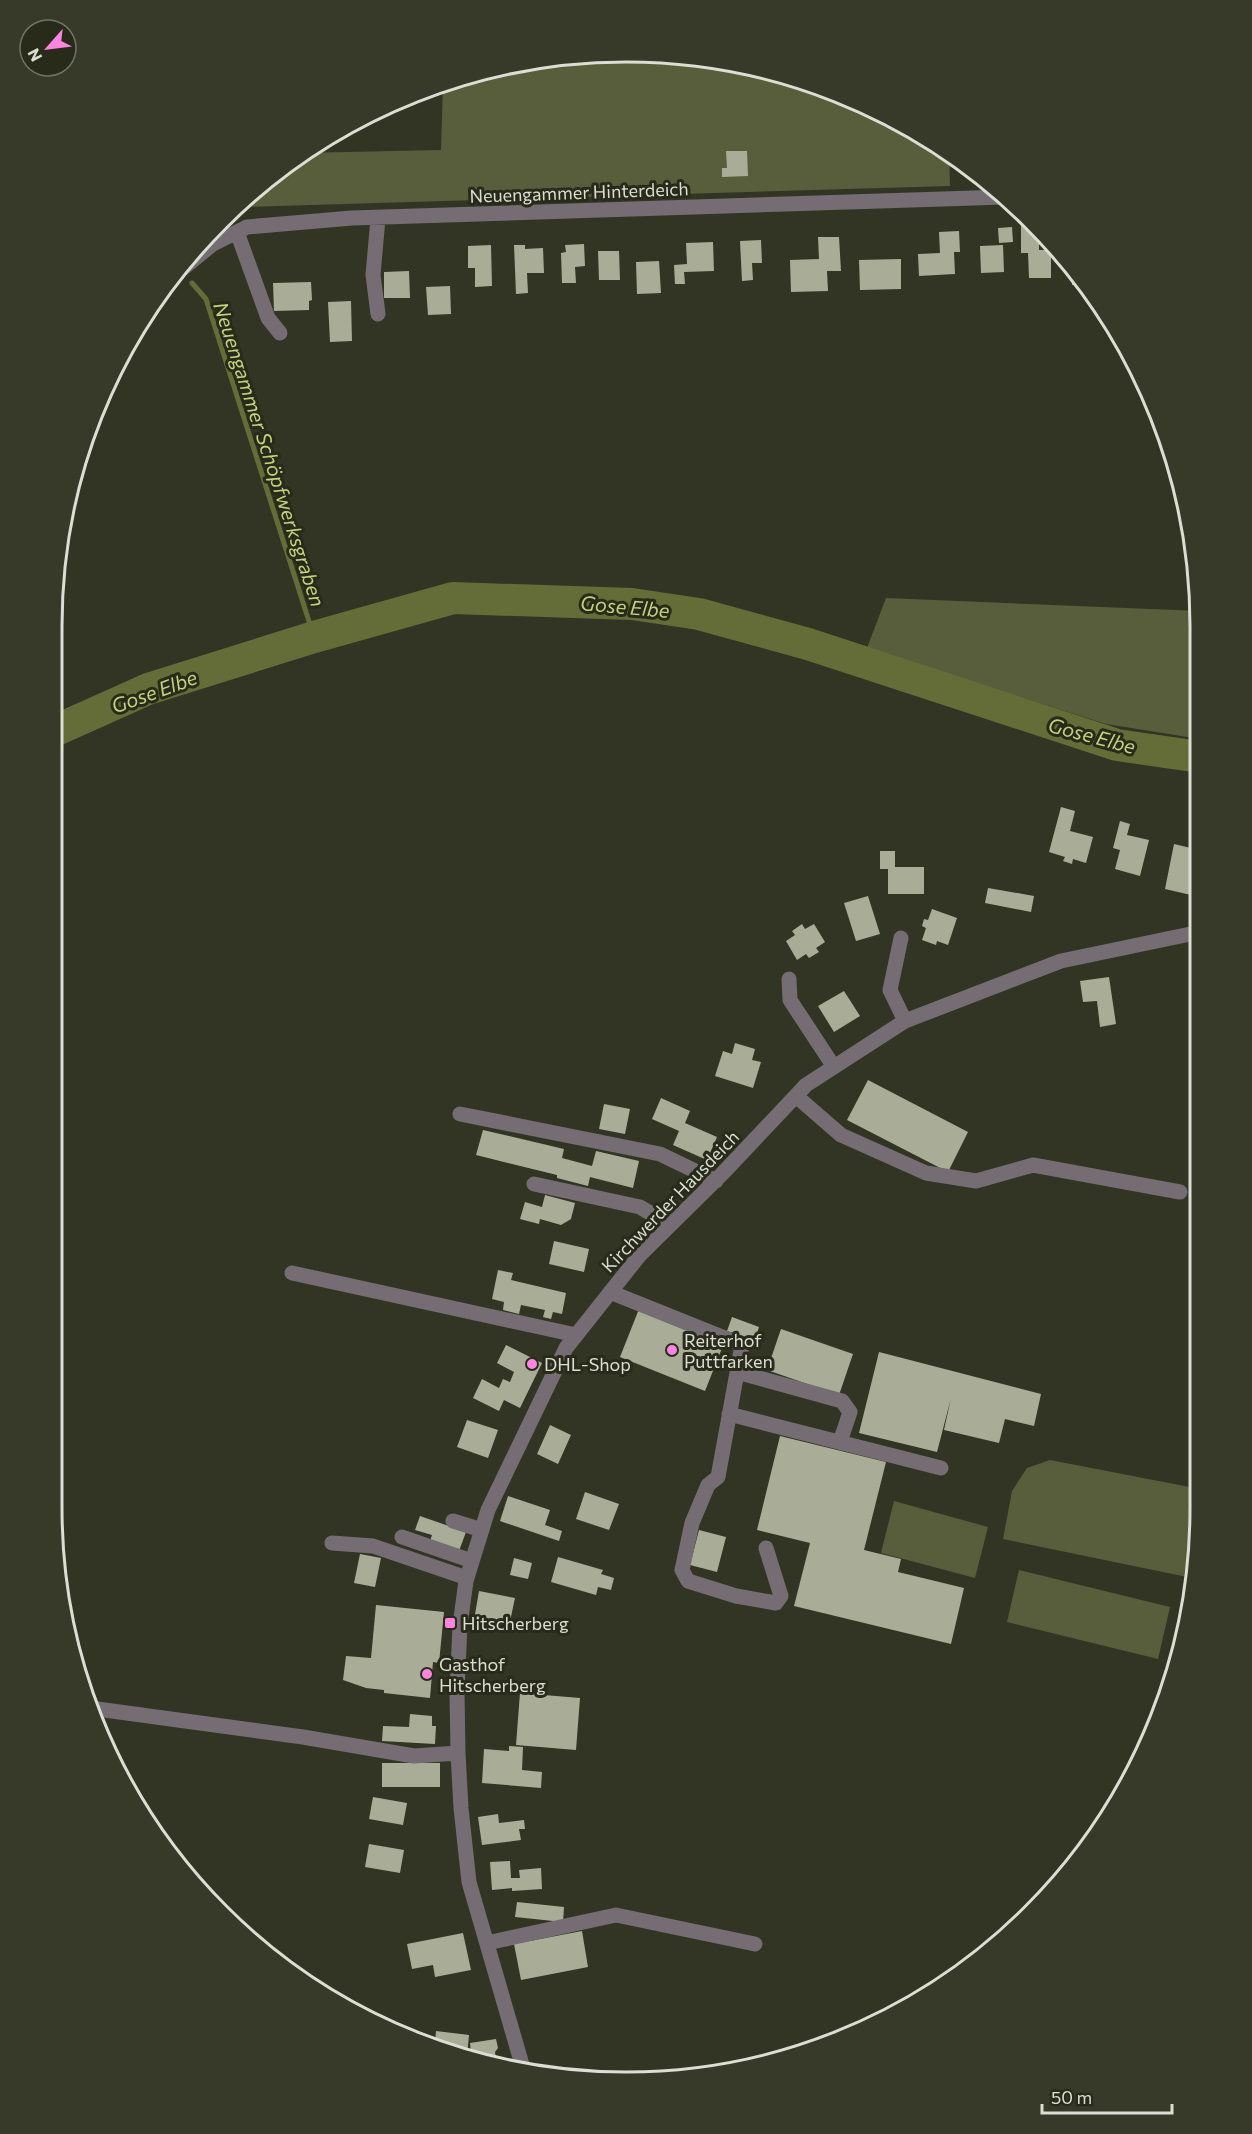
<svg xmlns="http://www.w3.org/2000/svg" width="1252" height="2134" font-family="Commissioner,sans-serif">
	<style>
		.green { fill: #585e3b }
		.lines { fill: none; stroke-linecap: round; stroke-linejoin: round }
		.stream { stroke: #646c37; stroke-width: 5 }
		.river { stroke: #646c37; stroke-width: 32 }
		.building { fill: #a9ad98 }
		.minor { stroke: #756d73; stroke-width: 15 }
		.poi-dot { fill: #fe85df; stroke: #292b1a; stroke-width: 2 }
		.labels { text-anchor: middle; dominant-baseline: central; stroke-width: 6; stroke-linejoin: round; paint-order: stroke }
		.street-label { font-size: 18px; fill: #dcded3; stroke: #292b1a }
		.poi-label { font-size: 18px; fill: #dcded3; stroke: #292b1a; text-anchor: start }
		.water-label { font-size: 20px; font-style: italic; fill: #c4d17f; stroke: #292b1a }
		.rim { fill: none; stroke: #dcded3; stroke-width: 3 }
	</style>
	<rect width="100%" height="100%" fill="#323524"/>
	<path class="green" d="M626 51 738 62 846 95 949 151 950 186 243 207 196 248 219 220 300 153 441 150 443 84 513 62Z
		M886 598 1200 611V739L1106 724 867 648Z
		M1050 1460 1200 1489V1545L1192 1578 1003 1539 1012 1491 1027 1468Z
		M894 1501 988 1527 975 1578 881 1553Z
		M1019 1570 1170 1607 1158 1659 1007 1622Z"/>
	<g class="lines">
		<path class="stream" d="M192 283 206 299 314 637"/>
		<path class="river" d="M52 732 148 689 314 637 453 598 632 604 699 614 808 644 1117 745 1200 757"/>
	</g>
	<path class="building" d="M726 151H747L748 176 722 177V168H727Z
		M1021 225H1037L1039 227V250H1051V278H1029L1028 253H1021Z
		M1012 227 1013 242 999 243 998 228Z
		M959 231 960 252H954L955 274 919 276 918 254 940 253 939 232Z
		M818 237H839L841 271H827L828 291 791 292 790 260 819 259Z
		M761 240 762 263H752L753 280 742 281 740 241Z
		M713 242 714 271 684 272 685 284H675L674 265 687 264 686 243Z
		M584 244 585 266 575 267 576 283H562L561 253 566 252 565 245Z
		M491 245 492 286 475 287V268H468V246Z
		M514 245H525V249L543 248 544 273H527L528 293 516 294Z
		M1003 245 1004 272 981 273 980 246Z
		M598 251H619L620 280H599Z
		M901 259V289L860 290 859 260Z
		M659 261 661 293 637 294 636 262Z
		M409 271 410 298H384V272Z
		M1072 271 1083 285H1072Z
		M311 282 312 300 309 301V310L274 311 273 283Z
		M450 286 451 314 428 315 426 287Z
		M351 301 352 341 330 342 328 302Z
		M1061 807 1075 811 1070 831 1093 837 1086 863 1073 859 1072 864 1063 861 1065 857 1049 852Z
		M1120 821 1130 824 1127 835 1149 840 1140 876 1115 869 1120 850 1113 848Z
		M1174 844 1195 849 1191 870 1196 871 1191 895 1165 889Z
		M880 851H895V867H924V894H888V869H880Z
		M988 888 1034 896 1031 912 985 903Z
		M868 896 880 934 856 941 844 903Z
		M932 909 957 918 948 945 937 941 936 945 922 940 926 928 922 926 924 919 928 920Z
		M802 924 805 929 814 924 825 942 816 948 819 952 809 958 806 954 797 960 786 941 795 935 792 931Z
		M1109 977 1116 1024 1100 1027 1097 1001 1083 1002 1080 981Z
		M844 991 860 1016 834 1032 818 1006Z
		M735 1043 755 1049 752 1060 761 1062 753 1088 715 1076 723 1051 732 1054Z
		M868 1080 968 1132 948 1172 847 1120Z
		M661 1098 690 1111 685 1123 717 1137 707 1160 673 1145 679 1131 652 1119Z
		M604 1104 630 1109 625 1134 599 1129Z
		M483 1130 564 1149 562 1158 592 1166 596 1151 639 1161 633 1188 590 1177 588 1186 557 1178V1175L476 1155Z
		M545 1195 575 1203 571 1219 561 1225 540 1219 539 1224 520 1219 525 1202 542 1207Z
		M554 1241 589 1249 584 1272 549 1264Z
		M498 1270 513 1273 511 1280 566 1293 562 1314 553 1312 551 1319 543 1317 545 1310 521 1305 519 1314 503 1310 504 1302 492 1299Z
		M639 1309 724 1343 705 1391 620 1357Z
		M732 1317 759 1327 755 1340 727 1331Z
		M781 1329 853 1354 839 1395 767 1370Z
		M506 1345 542 1363 520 1408 504 1400 499 1411 473 1398 482 1379 499 1388 503 1379 510 1382 514 1372 497 1363Z
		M879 1352 1041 1394 1034 1426 1005 1419 999 1443 944 1430 951 1398 937 1452 859 1433Z
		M467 1420 498 1430 488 1458 457 1447Z
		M550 1425 571 1435 558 1464 537 1454Z
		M780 1436 886 1462 864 1550 901 1559 898 1572 964 1588 951 1644 794 1606 810 1543 757 1530Z
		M585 1492 619 1504 609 1530 576 1519Z
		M508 1496 550 1510 545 1525 562 1531 559 1541 500 1521Z
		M420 1516 466 1532 459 1551 430 1541 432 1535 415 1530Z
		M699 1530 726 1537 717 1572 690 1565Z
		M360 1554 381 1558 375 1587 354 1583Z
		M558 1557 603 1570 601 1574 614 1578 611 1590 598 1587 596 1595 551 1582Z
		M514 1558 532 1563 528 1579 510 1575Z
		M479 1591 515 1598 509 1626 474 1620Z
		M376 1605 444 1612 439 1663 433 1662 430 1698 384 1693V1690L366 1688 343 1680 346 1656 371 1658Z
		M520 1693 580 1698 576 1750 516 1745Z
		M410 1714 432 1716V1726H436L435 1744 382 1741 383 1726 409 1727Z
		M509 1746 523 1747 522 1770 542 1772 541 1788 482 1783 484 1749 509 1751Z
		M382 1763H440V1787H382Z
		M373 1797 407 1803 403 1825 369 1819Z
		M498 1814 499 1823 524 1820 525 1829H519L521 1840 482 1845 478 1817Z
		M369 1844 404 1850 400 1873 365 1867Z
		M510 1861 511 1878H520L519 1870 541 1868 542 1889 512 1891V1888L492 1890 490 1862Z
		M517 1902 564 1907 563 1922 515 1917Z
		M582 1931 588 1967 521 1980 514 1944Z
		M463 1933 471 1970 435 1977 433 1965 412 1969 407 1944Z
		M436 2031 469 2035 467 2056 459 2055 435 2044Z
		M496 2039 498 2048 495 2052 497 2065 472 2061 470 2043Z"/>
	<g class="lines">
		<path class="minor" d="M237 232 268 318 280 333
			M171 278 213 244 247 227 352 218 1005 197
			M378 314 373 275 378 218
			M901 938 890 990 905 1021
			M789 979 790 1000 834 1067
			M796 1096 841 1135 926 1173 976 1181 1033 1165 1180 1192
			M460 1114 660 1154 716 1181
			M534 1184 640 1207 670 1225
			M292 1273 576 1335
			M610 1292 742 1345 718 1477 708 1485 692 1523 682 1570 688 1581 736 1596 776 1603 781 1596 766 1548
			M737 1372 842 1401 850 1412 840 1442
			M729 1414 941 1468
			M453 1521 482 1530
			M402 1537 472 1561
			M332 1543 373 1546 467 1578
			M90 1708 303 1737 414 1756 458 1753
			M487 1943 616 1915 755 1944
			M523 2068 469 1882 461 1808 458 1753 457 1693 460 1625 466 1581 488 1510 566 1348 639 1256 722 1174 806 1085 905 1021 1061 961 1200 932"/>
	</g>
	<g class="poi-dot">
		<circle cx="672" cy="1350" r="6"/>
		<circle cx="532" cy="1364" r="6"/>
		<rect x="444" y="1617" width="12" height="12" rx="3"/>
		<circle cx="427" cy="1674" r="6"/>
	</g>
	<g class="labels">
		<g class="street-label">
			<text transform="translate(579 192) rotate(-2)">Neuengammer Hinterdeich</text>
			<text transform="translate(670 1201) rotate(-46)">Kirchwerder Hausdeich</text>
		</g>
		<g class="poi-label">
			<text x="684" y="1340">Reiterhof<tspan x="684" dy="21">Puttfarken</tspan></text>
			<text x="544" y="1364">DHL-Shop</text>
			<text x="462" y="1623">Hitscherberg</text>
			<text x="439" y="1664">Gasthof<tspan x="439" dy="21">Hitscherberg</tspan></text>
		</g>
		<g class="water-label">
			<text transform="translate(270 454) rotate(72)">Neuengammer Schöpfwerksgraben</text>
			<text transform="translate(625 606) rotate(5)">Gose Elbe</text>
			<text transform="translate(154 691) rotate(-20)">Gose Elbe</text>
			<text transform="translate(1092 735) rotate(15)">Gose Elbe</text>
		</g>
	</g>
	<path d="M0 0H1252V2134H0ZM626 62H626A564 564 0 0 1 1190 626V1508A564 564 0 0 1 626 2072H626A564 564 0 0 1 62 1508V626A564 564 0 0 1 626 62Z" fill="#373929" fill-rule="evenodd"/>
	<path class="rim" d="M626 62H626A564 564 0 0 1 1190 626V1508A564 564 0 0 1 626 2072H626A564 564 0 0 1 62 1508V626A564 564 0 0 1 626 62Z"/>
	<g transform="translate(48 48) rotate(242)"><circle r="28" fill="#292b1a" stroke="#717364" stroke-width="1.5"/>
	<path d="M0-4.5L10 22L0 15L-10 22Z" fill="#fe85df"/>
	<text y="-9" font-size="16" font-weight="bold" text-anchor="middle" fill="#dcded3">N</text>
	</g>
	<path d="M1042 2104v9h130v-9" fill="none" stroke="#dcded3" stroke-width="3"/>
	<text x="1051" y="2104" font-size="18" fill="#dcded3" stroke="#292b1a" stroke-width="4.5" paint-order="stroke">50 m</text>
</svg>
